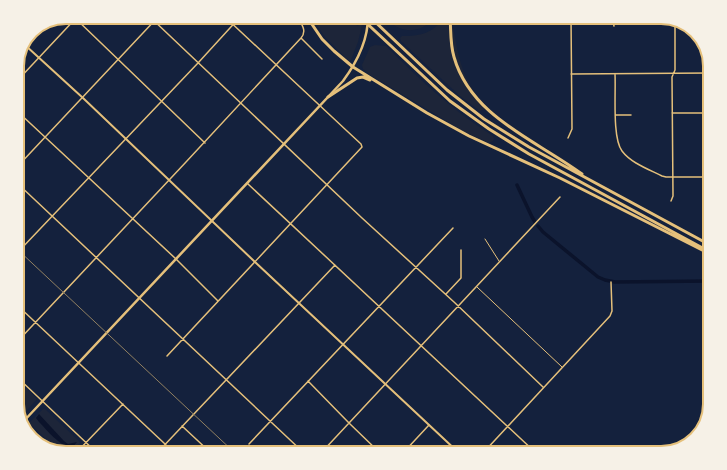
<svg xmlns="http://www.w3.org/2000/svg" width="727" height="470" font-family="Raleway,sans-serif">
	<style>
		.green { fill: #1d2539 }
		.water { fill: #0b132b }
		.lines { fill: none; stroke-linecap: round; stroke-linejoin: round }
		.canal { stroke: #0b132b; stroke-width: 3.5 }
		.service { stroke: #e5c07b; stroke-width: 1 }
		.minor { stroke: #e5c07b; stroke-width: 1.5 }
		.tertiary { stroke: #e5c07b; stroke-width: 2 }
		.primary { stroke: #e5c07b; stroke-width: 2.5 }
		.motorway { stroke: #e5c07b; stroke-width: 3 }
		.rail { stroke: #918062; stroke-width: 1 }
		.rim { fill: none; stroke: #e5c07b; stroke-width: 2 }
	</style>
	<rect width="100%" height="100%" fill="#14213d"/>
	<path class="green" d="M311 17H353L357 26 361 24 362 25 358 42 351 60H348L325 37Z
		M384 17H435C419 36 399 33 384 17Z
		M443 17H451C455 35 457 53 463 70 468 84 477 96 485 109L480 111 460 96 401 41 400 38 402 36C419 36 434 34 443 17Z
		M375 45 386 46C419 79 453 111 493 136L494 139 493 141 489 143 463 131 370 75 363 69 362 65 370 47Z
		M17 379 37 399 22 416C14 408 17 390 17 379Z
		M43 409H45L79 441 80 443 70 453 59 451 29 423Z"/>
	<path class="water" d="M39 414 64 441 68 444 77 442 72 448C58 445 48 431 39 422L36 418Z"/>
	<g class="lines">
		<path class="canal" d="M464 19V17
			M517 185 532 217 535 222
			M538 226 543 232 598 277 605 280 615 282 710 281"/>
		<path class="service" d="M485 239 499 261
			M477 287 562 367
			M165 444 177 453"/>
		<path class="minor" d="M74 17 205 143
			M150 17 362 218 454 302 543 387
			M612 17 614 26
			M613 22 675 21
			M301 38 322 59
			M571 74 710 73
			M615 74C616 92 612 138 622 151 631 163 648 169 662 176L666 177H710
			M17 81 77 17
			M17 111 176 259 218 301
			M672 113H704L708 111
			M616 115H631
			M568 138 572 129 571 17
			M17 167 158 17
			M17 183 304 453
			M248 184 536 453
			M671 201 673 196 672 77 675 70V21
			M19 251 198 63 240 17
			M446 294 461 278V250
			M17 305 165 444
			M17 342 186 162 301 38C307 31 302 25 298 17
			M167 356 362 147 361 144 347 131 225 17
			M17 377 97 453
			M308 381 349 423 380 453
			M182 426 211 453
			M249 444 453 228
			M76 453 123 404
			M157 453 335 265
			M321 453 560 197
			M403 453 429 425
			M483 453 610 316 612 311 611 282"/>
		<path class="tertiary" d="M25 45 83 98 255 262 459 453
			M17 254 19 251"/>
		<path class="primary" d="M22 423 343 81C357 62 368 41 368 17"/>
		<path class="motorway" d="M307 17 322 39 334 51 353 67 427 113 469 136 560 178 710 254
			M360 17 450 101 489 129 529 154 710 252
			M370 17 447 90 484 119 529 147 710 245
			M450 17C451 30 450 44 454 57 471 117 536 140 582 174
			M328 97 357 78 363 77 370 80"/>
		<path class="rail" d="M17 249 235 453"/>
	</g>
	<path d="M0 0H727V470H0ZM66 24H661A42 42 0 0 1 703 66V404A42 42 0 0 1 661 446H66A42 42 0 0 1 24 404V66A42 42 0 0 1 66 24Z" fill="#f6f1e7" fill-rule="evenodd"/>
	<path class="rim" d="M66 24H661A42 42 0 0 1 703 66V404A42 42 0 0 1 661 446H66A42 42 0 0 1 24 404V66A42 42 0 0 1 66 24Z"/>
</svg>
